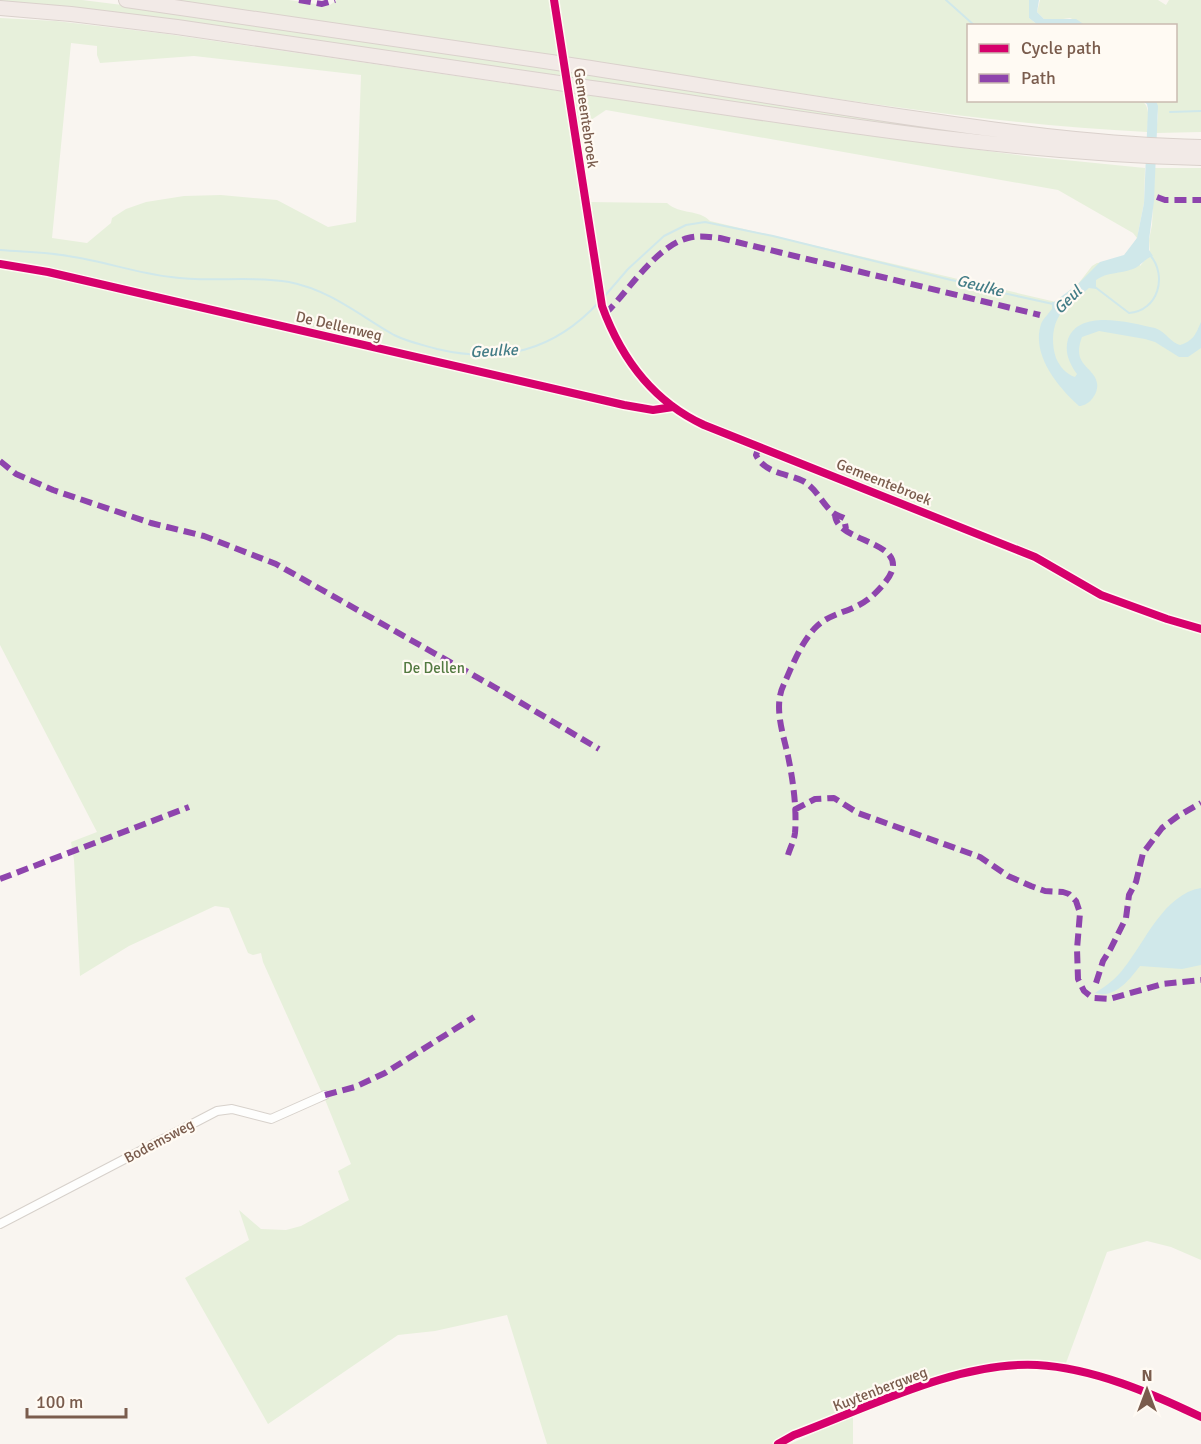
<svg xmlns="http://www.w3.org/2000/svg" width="1201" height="1444" font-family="Signika,sans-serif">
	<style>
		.green { fill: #e7f0db; fill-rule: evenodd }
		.water { fill: #d0e8ea }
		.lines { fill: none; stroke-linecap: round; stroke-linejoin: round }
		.stream { stroke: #d0e8ea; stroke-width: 2 }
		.street-casing { stroke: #d7d1cb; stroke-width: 10 }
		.highway-casing { stroke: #dad1cc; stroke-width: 16 }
		.street { stroke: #fefefd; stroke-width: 8 }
		.highway { stroke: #f2eae7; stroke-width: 14 }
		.highway-bridge-casing { stroke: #dad1cc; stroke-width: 16; stroke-linecap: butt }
		.highway-bridge { stroke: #f2eae7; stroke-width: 14 }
		.quiet { stroke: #8e44ad; stroke-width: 6; stroke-dasharray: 12 6; stroke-linecap: butt }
		.cycleway-casing { stroke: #fffaf3; stroke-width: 11 }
		.cycleway { stroke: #d6006c; stroke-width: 8 }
		.labels { text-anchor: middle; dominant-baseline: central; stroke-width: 4.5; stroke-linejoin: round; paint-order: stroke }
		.street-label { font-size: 15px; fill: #7a5c4d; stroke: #fffaf3 }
		.park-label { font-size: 15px; fill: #537a41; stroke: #fffaf3 }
		.water-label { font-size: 16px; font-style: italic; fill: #437c86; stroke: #fffaf3 }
	</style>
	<rect width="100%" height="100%" fill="#f9f5f0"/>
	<path class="green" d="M0 0H82L203 15 1044 140 1021 143 0 5Z
		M176 0H289L323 5H330L337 0H551L559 56Z
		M557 0H1029V18L1038 25 968 26V100L1142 101C1151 107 1148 122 1147 132 952 122 759 86 566 57Z
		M1040 0H1158L1166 5 1169 0H1201V132L1156 133 1158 115 1156 101 1176 100V26L1085 25 1070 18 1056 20 1044 19 1037 12Z
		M0 18 56 21 167 34 842 132 1025 156 1145 168 1144 203 1138 233 1140 266 1150 254 1149 240 1152 225 1155 168H1201V1260L1171 1247 1147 1241 1107 1252 1066 1363 1048 1361H1010L910 1386 883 1395 776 1444H547L507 1315 435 1331 398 1335 268 1424 185 1278 249 1240 239 1210 261 1229 286 1230 301 1226 349 1200 338 1171 351 1164 326 1102 263 962 261 953 253 955 248 953 229 908 215 906 129 946 80 976 74 860 71 842 97 832 0 645ZM71 43 97 46V55L100 63 194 56 361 75 356 222 328 227 277 200 221 195 184 196 146 202 126 209 112 218 111 223 87 243 52 238ZM606 110 1058 190 1133 233 1137 238 1129 252 1116 261 1097 263 1092 266 1078 284 1056 302 710 221C699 209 680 215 667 203L587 202 576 130Z
		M853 1416V1444H790Z"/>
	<path class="water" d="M1029 0H1039L1037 12 1044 19H1076L1085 25H1038L1029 18Z
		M1142 101H1156L1158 106 1154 201 1149 240V250L1153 256C1145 258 1141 266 1133 269 1120 274 1107 272 1096 280V289L1089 288C1070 305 1054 311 1053 339 1053 346 1054 352 1056 358 1060 367 1066 374 1075 377L1077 374C1070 364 1064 353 1068 339 1080 308 1131 323 1155 328 1166 332 1171 343 1180 345 1194 341 1196 333 1201 322V348L1188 357H1179L1155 342 1145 339 1099 331 1082 337C1071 366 1094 366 1097 383 1099 393 1089 406 1079 406 1058 387 1031 355 1041 324 1043 319 1049 313 1052 309V302H1054L1078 284 1100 262 1124 255 1137 238 1144 203 1147 132 1148 109 1147 104Z
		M1201 888V965L1182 969 1140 966C1129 980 1115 999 1095 993 1106 986 1116 979 1124 968 1145 942 1164 894 1201 888Z"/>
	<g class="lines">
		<path class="stream" d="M946 0 975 26
			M1170 112 1201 111
			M0 250C23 252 46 252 68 256 103 261 136 273 171 277 210 283 250 275 289 282 330 290 359 315 394 335 408 342 423 345 437 349 501 364 554 351 599 302
			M1095 287 1129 313C1158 311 1168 276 1150 255
			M603 298 628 269 664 236 686 225 705 222 773 236 951 280 987 287 1003 293 1053 304"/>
		<defs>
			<path id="street" d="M554 0 602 306C621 358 652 401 704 425L1035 557 1101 595 1167 619 1201 629
				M0 264 48 272 624 405 653 410 673 407
				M0 1224 217 1111 232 1109 271 1119 325 1095
				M778 1444 794 1435C867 1408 958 1361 1037 1365 1093 1368 1151 1393 1201 1417"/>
			<path id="highway" d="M126 0 551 62
				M0 8 71 14 177 27 552 82
				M577 66C689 83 800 102 912 118 1008 132 1104 145 1201 147
				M578 86C785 115 992 153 1201 158"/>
		</defs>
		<use href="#street" class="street-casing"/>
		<use href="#highway" class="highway-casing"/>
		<use href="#street" class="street"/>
		<use href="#highway" class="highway"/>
		<defs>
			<path id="highway-bridge" d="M551 62 577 66
				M552 82 578 86"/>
		</defs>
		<use href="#highway-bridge" class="highway-bridge-casing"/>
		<use href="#highway-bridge" class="highway-bridge"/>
		<path class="quiet" d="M299 0 322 4 335 0
			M1157 197 1165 200H1201
			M604 312 609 310C631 287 657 246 688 238 699 235 709 237 720 238L1040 315
			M759 447 756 455C765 474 787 473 803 481 816 488 821 502 832 512 835 515 840 516 844 518L846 529
			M0 461 16 474 53 490 151 523 204 536 276 564 496 688 599 749
			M794 810 815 799 834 798 858 813 980 857 1008 876 1031 886 1045 891 1063 892 1069 894 1076 901 1080 913 1077 949 1078 979 1084 991 1093 998 1109 999 1163 984 1201 980
			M788 855C790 848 794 841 795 833 797 809 793 780 788 756 783 733 773 706 784 684 792 666 801 643 815 628 827 615 844 613 859 605 869 600 876 593 883 585 888 579 893 572 893 565 893 540 835 540 835 514
			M0 879 189 807
			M1096 983 1103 961 1110 950 1126 918 1129 895 1136 882 1143 853 1162 828 1178 816 1201 803
			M325 1095 355 1087 385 1073 474 1017"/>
		<defs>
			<path id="cycleway" d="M554 0 602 306C621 358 652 401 704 425L1035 557 1101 595 1167 619 1201 629
				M0 264 48 272 624 405 653 410 673 407
				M778 1444 794 1435C867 1408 958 1361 1037 1365 1093 1368 1151 1393 1201 1417"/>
		</defs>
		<use href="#cycleway" class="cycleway-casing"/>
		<use href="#cycleway" class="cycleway"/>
	</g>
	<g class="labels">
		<g class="street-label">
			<text transform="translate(586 118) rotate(82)">Gemeentebroek</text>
			<text transform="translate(339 326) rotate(13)">De Dellenweg</text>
			<text transform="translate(884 482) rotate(22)">Gemeentebroek</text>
			<text transform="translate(159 1141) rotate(-28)">Bodemsweg</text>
			<text transform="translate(880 1389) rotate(-21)">Kuytenbergweg</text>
		</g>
		<g class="park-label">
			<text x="434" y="668">De Dellen</text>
		</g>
		<g class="water-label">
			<text transform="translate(980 286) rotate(14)">Geulke</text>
			<text transform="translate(1068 300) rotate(-45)">Geul</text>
			<text transform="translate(494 351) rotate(-3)">Geulke</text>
		</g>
	</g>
	<rect x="967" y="24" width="210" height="78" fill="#fffaf3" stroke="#cabbb1" stroke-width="1.5"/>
	<rect x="979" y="44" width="30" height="9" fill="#d6006c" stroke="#cabbb1" stroke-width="1.5"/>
	<text x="1021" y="54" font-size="18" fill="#7a5c4d">Cycle path</text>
	<rect x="979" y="74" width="30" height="9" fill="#8e44ad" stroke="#cabbb1" stroke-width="1.5"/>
	<text x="1021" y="84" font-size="18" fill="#7a5c4d">Path</text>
	<g transform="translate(1147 1390)" stroke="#fffaf3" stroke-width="4.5" paint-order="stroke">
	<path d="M0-4.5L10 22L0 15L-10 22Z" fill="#7a5c4d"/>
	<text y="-9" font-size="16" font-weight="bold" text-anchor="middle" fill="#7a5c4d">N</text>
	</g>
	<path d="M27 1408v9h99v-9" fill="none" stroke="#7a5c4d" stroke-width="3"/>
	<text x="36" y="1408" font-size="18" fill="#7a5c4d" stroke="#fffaf3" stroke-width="4.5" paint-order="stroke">100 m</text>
</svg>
